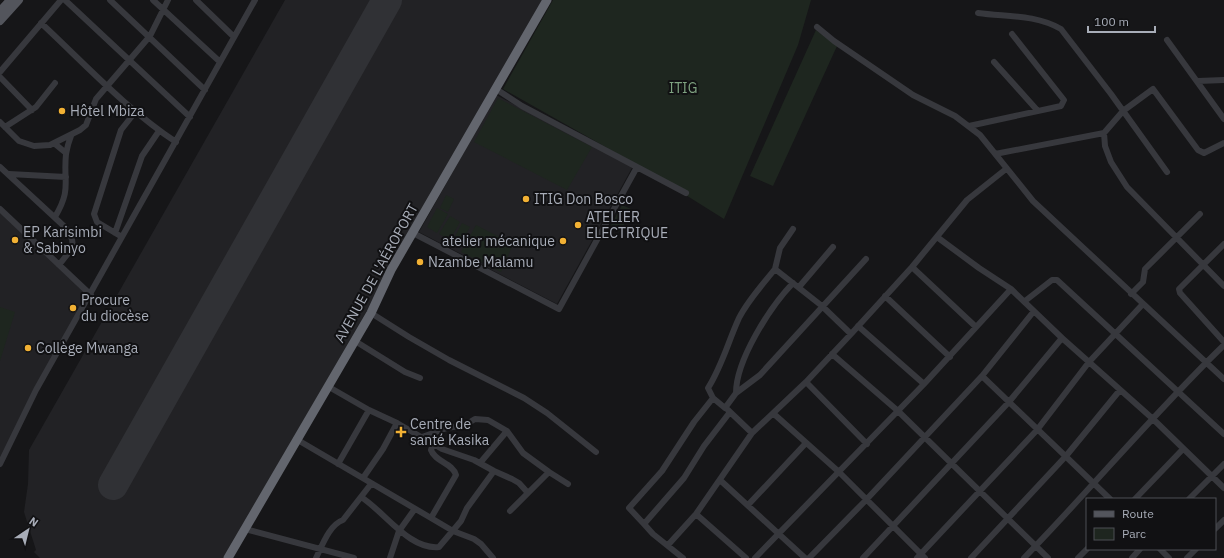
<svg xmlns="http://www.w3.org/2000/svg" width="1224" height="558" font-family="'IBM Plex Sans',sans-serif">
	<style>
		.built { fill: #222225 }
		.green { fill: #1e261f }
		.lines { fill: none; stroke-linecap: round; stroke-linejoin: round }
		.runway { stroke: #303135; stroke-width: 30 }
		.minor { stroke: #37383d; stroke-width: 6 }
		.major { stroke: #53555c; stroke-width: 8 }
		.highway { stroke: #63666e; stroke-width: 9 }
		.poi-dot { fill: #f2b134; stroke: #111113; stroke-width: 1.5 }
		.labels { text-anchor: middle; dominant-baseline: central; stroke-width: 4; stroke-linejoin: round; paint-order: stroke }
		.park-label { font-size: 14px; fill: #7fa381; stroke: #111113 }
		.poi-label { font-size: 14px; fill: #a8adb8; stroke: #111113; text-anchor: start }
		.street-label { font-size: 14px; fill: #a8adb8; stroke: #111113 }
	</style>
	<rect width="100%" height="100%" fill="#161618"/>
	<path class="built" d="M285 0H543L368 309 224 558H40L34 552 36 550 24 512 28 484 29 450Z
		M496 95 633 166 557 304 419 232Z
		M0 213 88 294 34 388 0 460Z"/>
	<path class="green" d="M553 0H811L798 45 724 219 641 167 503 89Z
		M816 30 837 46 773 186 750 176Z
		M498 98 592 147 567 190 474 142Z
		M446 195 454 199 448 212 440 208Z
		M622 205 631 209 627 214 629 216 620 232 610 227Z
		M437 208 448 214 437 233 427 227Z
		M450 216 460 222 450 240 439 234Z
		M462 223 470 227 463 240 455 236Z
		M476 225 513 244 501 272 461 252Z
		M0 307 15 312 0 361Z"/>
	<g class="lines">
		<path class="runway" d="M113 485 387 0"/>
		<path class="minor" d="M65 0 190 117
			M110 0 205 90
			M153 0 219 61
			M196 0 233 36
			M978 13C1006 17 1035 14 1061 29L1111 94 1167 172
			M41 23C84 63 126 109 176 142
			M817 27 834 41 913 95 955 116 980 135 1033 201 1224 379
			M1167 40 1224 119
			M994 62 1037 110
			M0 72 61 0
			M0 77 32 110
			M1198 81 1224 80
			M496 89 522 106 686 193
			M0 122 19 141 34 146 50 145 80 130 86 125 96 99 150 36 168 0
			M969 126 1061 106 1064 100 1012 34
			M5 127 36 107 55 83
			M1104 133 1105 146 1111 162 1127 187 1224 286
			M55 144 66 153
			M995 154 1104 133 1123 111 1153 89 1198 150 1204 153 1224 143
			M0 167 66 228 72 239 73 247 59 265
			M9 174 66 177
			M0 209 91 295
			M55 217C72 188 63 183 66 154 67 148 69 141 71 136
			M793 229 780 248 775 269 822 306 851 334
			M115 233 142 156 159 131
			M413 233 559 309 637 167
			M122 237 97 222 94 214 121 130 136 111
			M937 237 979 268 1011 289 1062 338 1153 419 1224 488
			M1224 244 1179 289 1180 293 1224 342
			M912 267 976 327
			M775 269C763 284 748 300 739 318 728 342 722 366 708 388L713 398 725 408 736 393 760 375 866 259
			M799 287 833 247
			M1131 294 1143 282 1145 269 1200 214
			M885 296 950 357
			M1025 301 1052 280H1057L1224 434
			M371 313 409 337 449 360 524 398 547 413 596 452
			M858 326 924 384
			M355 341 405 372 420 378
			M832 354 898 411 1048 558
			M982 376 1110 499
			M806 382 867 444
			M329 387 369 410 397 423 442 449 474 460 494 471 512 479 519 483 528 493
			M736 393C736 360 770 307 793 283
			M728 410 752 433
			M774 414 839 472 925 558
			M422 437 447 428 465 425 475 419 488 420 507 431 523 453 549 472 568 484
			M296 439 431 518 456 475C453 463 435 462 431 450L433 444
			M480 463 507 431
			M0 464 36 390 255 0
			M338 464 369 410
			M363 478 383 449 397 423
			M720 480 805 558
			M361 497C385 512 409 550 439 547L461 521 467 508 494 471
			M1135 499 1183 449
			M1189 499 1224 464
			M748 505 806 443
			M510 511 549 472
			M696 514 746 558
			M431 518 453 531 474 539 481 544 493 558
			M644 524 629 508 662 471 694 422 713 398
			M245 529 354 558
			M1215 529 1224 520
			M668 545 696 514 752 433 806 382 851 334 912 267 967 200 1006 169
			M1160 549 1169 558
			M316 558C322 546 329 525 343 520L371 484
			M390 558 399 531 414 510
			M683 558 653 534 644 524 684 478 704 446 730 412
			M755 558 924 384 1011 289
			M809 558 866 500 982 376 1034 311
			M863 558 1008 403 1062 338
			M917 558 1037 430 1089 362 1142 305
			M971 558 1066 456 1120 390
			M1024 558C1092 488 1154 413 1224 345
			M1078 558 1087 549
			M1132 558 1140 549
			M1187 558 1196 549"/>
		<path class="major" d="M0 11 10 0
			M0 21 19 0"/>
		<path class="highway" d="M228 558 371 313 391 270 547 0"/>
	</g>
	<g class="poi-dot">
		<circle cx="62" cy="111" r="4"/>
		<circle cx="526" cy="199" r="4"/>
		<circle cx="578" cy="225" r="4"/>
		<circle cx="15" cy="240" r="4"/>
		<circle cx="563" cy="241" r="4"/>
		<circle cx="420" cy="262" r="4"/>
		<circle cx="73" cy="308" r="4"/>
		<circle cx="28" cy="348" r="4"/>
		<path d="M399 426h4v4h4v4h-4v4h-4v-4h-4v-4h4z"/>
	</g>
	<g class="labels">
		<g class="park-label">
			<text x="683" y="88">ITIG</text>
		</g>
		<g class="poi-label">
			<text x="70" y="111">Hôtel Mbiza</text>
			<text x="534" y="199">ITIG Don Bosco</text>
			<text x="586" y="217">ATELIER<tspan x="586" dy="16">ELECTRIQUE</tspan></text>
			<text x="23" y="232">EP Karisimbi<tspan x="23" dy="16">&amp; Sabinyo</tspan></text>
			<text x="555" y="241" text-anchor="end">atelier mécanique</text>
			<text x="428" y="262">Nzambe Malamu</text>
			<text x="81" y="300">Procure<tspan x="81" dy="16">du diocèse</tspan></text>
			<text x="36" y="348">Collège Mwanga</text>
			<text x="410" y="424">Centre de<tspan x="410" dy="16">santé Kasika</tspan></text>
		</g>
		<g class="street-label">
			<text transform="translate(376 273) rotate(-61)">AVENUE DE L'AÉROPORT</text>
		</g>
	</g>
	<rect x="1086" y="498" width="130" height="52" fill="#111113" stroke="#4d4f55"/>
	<rect x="1094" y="511" width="20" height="6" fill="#53555c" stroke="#4d4f55"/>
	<text x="1122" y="518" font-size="12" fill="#a8adb8">Route</text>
	<rect x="1094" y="528" width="20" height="12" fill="#1e261f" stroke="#4d4f55"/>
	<text x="1122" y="538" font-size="12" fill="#a8adb8">Parc</text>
	<g transform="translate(28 530) rotate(35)" stroke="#111113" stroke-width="3" paint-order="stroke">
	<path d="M0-3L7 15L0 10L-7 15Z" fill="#a8adb8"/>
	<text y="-6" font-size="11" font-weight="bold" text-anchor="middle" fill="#a8adb8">N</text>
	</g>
	<path d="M1088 26v6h67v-6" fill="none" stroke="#a8adb8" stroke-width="2"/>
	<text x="1094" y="26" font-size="12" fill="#a8adb8" stroke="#111113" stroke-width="3" paint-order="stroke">100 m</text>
</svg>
